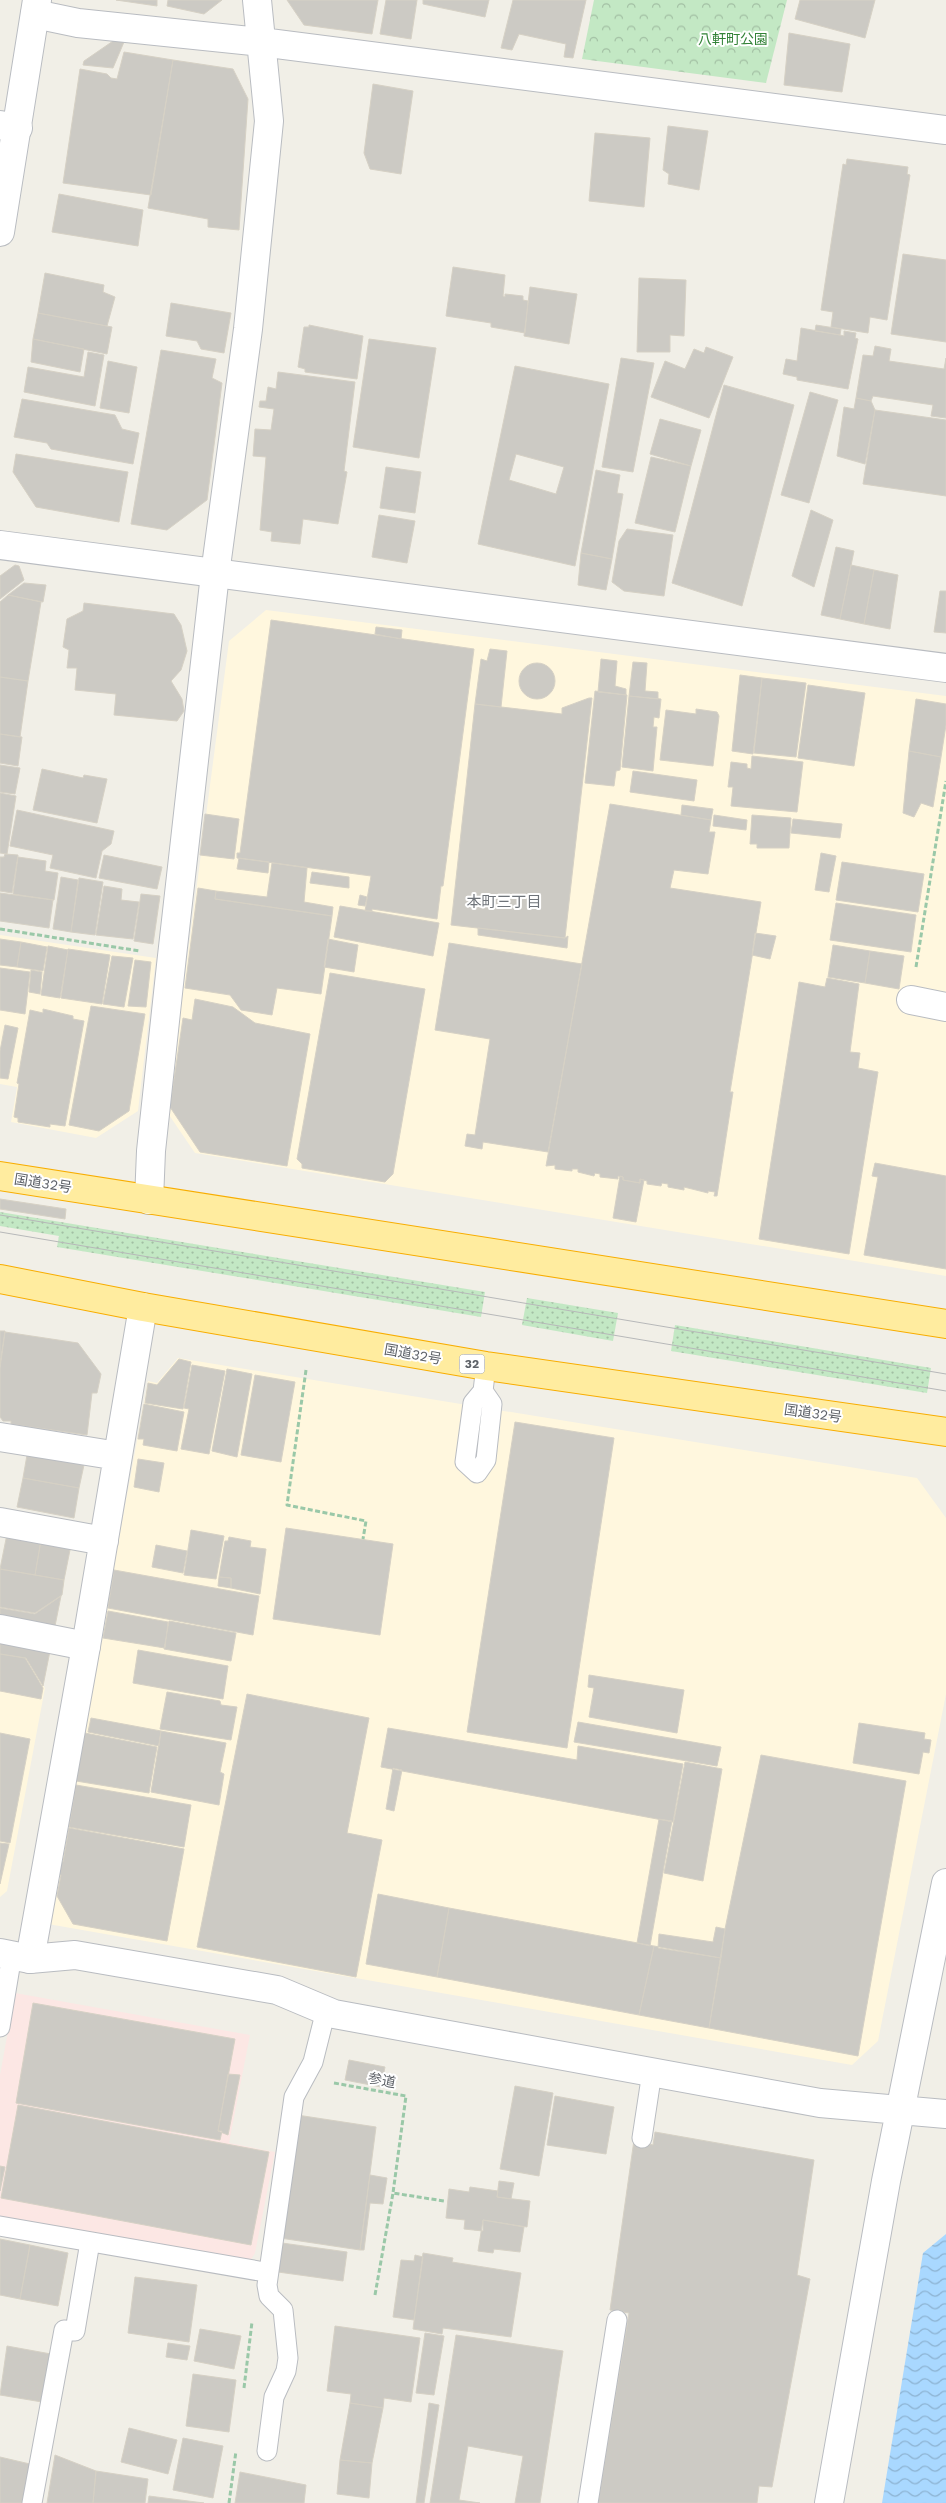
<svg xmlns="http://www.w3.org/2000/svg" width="946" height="2503" font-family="'Work Sans','Noto Sans JP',sans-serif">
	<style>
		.commercial { fill: #fff7de }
		.medical { fill: #fce7e4 }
		.grass { fill: url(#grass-dots) }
		.park { fill: url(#park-crowns) }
		.water { fill: url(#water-waves) }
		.building { fill: #cccac4; stroke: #d6d1c5; fill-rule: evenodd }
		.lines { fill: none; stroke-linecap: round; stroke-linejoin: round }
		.service-casing { stroke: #b9bcc1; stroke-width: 21 }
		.pedestrian-casing { stroke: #b9bcc1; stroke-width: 30 }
		.minor-casing { stroke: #b9bcc1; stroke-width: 30 }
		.tertiary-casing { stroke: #b9bcc1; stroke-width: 30 }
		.trunk-casing { stroke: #f8ad00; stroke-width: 30 }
		.path { stroke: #9ac8a8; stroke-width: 3; stroke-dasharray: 5 2.5; stroke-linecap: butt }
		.service { stroke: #fff; stroke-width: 19 }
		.pedestrian { stroke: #fff; stroke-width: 28 }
		.minor { stroke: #fff; stroke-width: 28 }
		.tertiary { stroke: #fff; stroke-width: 28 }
		.trunk { stroke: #ffec9f; stroke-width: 28 }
		.tram { stroke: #b7b8b9; stroke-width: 1 }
		.labels { text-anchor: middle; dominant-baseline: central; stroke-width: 4; stroke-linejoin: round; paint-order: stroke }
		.shield { fill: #fff; stroke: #8e9195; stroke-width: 1 }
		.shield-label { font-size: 12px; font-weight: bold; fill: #5e6268 }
		.park-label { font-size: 14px; fill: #328237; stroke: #fff }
		.street-label { font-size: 14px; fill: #5e6268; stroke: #fff }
		.neighbourhood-label { font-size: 15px; fill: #6f747a; stroke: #fff }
	</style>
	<defs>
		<pattern id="grass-dots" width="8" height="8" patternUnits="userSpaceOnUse" patternTransform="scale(1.25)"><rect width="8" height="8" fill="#c3e8c4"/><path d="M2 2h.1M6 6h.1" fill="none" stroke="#a2bfa3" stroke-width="1.8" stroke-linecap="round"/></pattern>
		<pattern id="park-crowns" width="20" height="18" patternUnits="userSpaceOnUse" patternTransform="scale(1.25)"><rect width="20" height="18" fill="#c3e8c4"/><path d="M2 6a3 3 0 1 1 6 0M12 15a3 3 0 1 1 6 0" fill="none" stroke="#a2bfa3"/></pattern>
		<pattern id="water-waves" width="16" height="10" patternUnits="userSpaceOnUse" patternTransform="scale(1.25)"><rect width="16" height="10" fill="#a9d8ff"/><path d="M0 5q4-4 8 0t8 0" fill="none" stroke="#8db3d2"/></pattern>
	</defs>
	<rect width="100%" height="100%" fill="#f1efe7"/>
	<path class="commercial" d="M266 610 946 696V1276L195 1153 167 1112 229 641Z
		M0 935 156 958 138 1111 96 1138 11 1122 17 1087 0 1084Z
		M178 1358 917 1478 946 1518V1694L878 2041 852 2065 48 1924 148 1381 157 1383Z
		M0 1652 26 1657 45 1688 7 1891 0 1897Z"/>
	<path class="medical" d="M15 1993 250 2035 229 2143 275 2152 255 2253 250 2261 0 2219V2075Z"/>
	<path class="grass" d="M0 1212 485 1292 481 1317 57 1247 59 1236 0 1226Z
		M527 1298 618 1313 613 1341 522 1325Z
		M675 1325 931 1368 927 1393 671 1351Z"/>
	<path class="park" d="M594 0H787L766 83 582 59Z"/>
	<path class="water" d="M946 2234V2503H882L923 2253Z"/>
	<path class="building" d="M116 0H157V6Z
		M168 0H222L204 14 167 6Z
		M287 0H378L372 34 304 25Z
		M386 0H417L411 39 380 34Z
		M423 0H489L485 17 423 4Z
		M513 0H586L573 58 564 57 566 44 519 34 512 50 501 48Z
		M800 0H875L865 38 795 19Z
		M789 33 850 44 842 92 784 85Z
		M116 39 124 42 113 68 83 65 84 61Z
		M124 52 173 60 151 195 63 183 80 69 107 74 111 78 117 79Z
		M173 60 233 69 248 99 239 230 208 227V219L148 208Z
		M373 84 413 91 401 174 370 169 364 153Z
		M668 126 708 131 699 190 668 184 669 174 663 170Z
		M595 133 650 138 644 207 589 201Z
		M847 159 908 167 907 174 910 175 887 320 870 317 868 333 831 327 833 312 821 310 843 164 846 165Z
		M59 194 143 210 138 246 52 232Z
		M903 254 946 260V342L891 334Z
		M453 267 505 275 503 296 505 297V294L523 296V300L528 301 525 333 491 327V323L446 316Z
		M45 273 104 285 103 292 115 297 107 326 38 313Z
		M639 278 686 280 684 336 670 335V352H637Z
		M530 287 577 294 569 344 524 336Z
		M171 303 231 313 224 353 201 349 197 341 166 336Z
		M38 313 112 327 107 354 33 339Z
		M309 325 363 336 357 379 305 372V369L298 367 304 327H309Z
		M816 325 841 329 840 335 815 331Z
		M801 328 840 335 844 336V331L856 333 855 338 858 339 848 389 797 380V377L783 374 786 359 797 361Z
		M33 339 84 349 80 372 31 362Z
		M369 339 436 348 419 458 353 447Z
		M875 346 891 349 889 361 944 369 946 358V418L931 416 933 405 873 396 871 401 856 398 863 355 873 356Z
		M706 347 733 357 709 418 651 397 665 361 685 369 694 349 704 353Z
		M161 350 216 359 212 378 222 383 207 500 167 530 131 524Z
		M88 352 104 355 95 406 24 392 28 367 84 377Z
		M621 358 654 363 633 472 602 467Z
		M108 361 137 367 129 413 100 408Z
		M515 366 609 384 575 566 478 544ZM516 454 564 467 556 494 509 480Z
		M278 372 355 382 344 471 347 472 338 524 303 519 300 544 271 541 272 532 260 530 266 457 253 456 255 429 271 430 274 409 259 407 260 401H266L268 387 276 389Z
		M724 385 794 405 742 606 672 583Z
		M810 392 838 400 809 503 781 495Z
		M856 398 871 401 875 410 865 464 837 456 844 407 854 409Z
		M22 399 115 415 122 429 139 433 133 464 51 449 47 443 14 437Z
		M875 410 946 420V496L863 484Z
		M660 419 701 430 691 466 650 454Z
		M16 454 128 472 119 522 36 507 13 472Z
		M651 457 691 466 675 532 635 523Z
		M386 467 421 472 415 513 380 508Z
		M596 470 620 475 617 493 623 494 612 559 581 553Z
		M811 510 833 520 814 587 792 576Z
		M379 515 415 521 407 563 372 557Z
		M627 529 673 535 664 596 624 591 612 582 619 541Z
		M836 547 854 551 840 619 821 615Z
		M581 553 612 559 606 590 578 585Z
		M15 565 19 566 24 580 0 599V576Z
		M851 565 874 570 864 624 840 619Z
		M874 570 898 575 890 629 864 624Z
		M24 583 46 585 43 602 8 595Z
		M940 591H946V633L934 632Z
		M8 595 41 602 28 681 0 677V602Z
		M84 603 174 614 181 625 187 651 181 670 171 681 182 699 184 711 177 721 114 715 116 694 75 690 77 668H67L69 650 63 647 67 619 83 611Z
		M271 620 474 649 443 886H441L437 919 372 909V911H365L371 876 237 858V853H240Z
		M376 627 402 630 401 639 375 634Z
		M490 649 507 651 501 707 475 704 481 659 487 661Z
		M601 659 617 661 615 686 626 689V695L598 692Z
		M633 662 647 663 645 691 658 692V699L629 696Z
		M519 681a18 18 0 1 1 36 0a18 18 0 1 1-36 0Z
		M740 675 762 678 753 754 732 751Z
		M0 677 28 681 20 737 0 734Z
		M762 678 806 683 796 757 754 753Z
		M808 685 865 693 854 766 798 758Z
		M595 691 627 695 620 770 616 771 614 786 585 783Z
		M629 696 661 699 659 718 654 717 653 727H657L653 771 622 767Z
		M589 698H592L565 938 451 925 475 704 562 714V708Z
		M916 699 946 704V725L941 757 909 751Z
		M696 709 717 712 719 716 713 766 660 760 666 710 696 714Z
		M0 734 22 737 18 766 0 763Z
		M909 751 941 757 933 807 921 803 914 817 903 813Z
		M752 756 803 762 797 812 731 806 733 787H728L731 762 747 764V768L751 769Z
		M0 765 20 768 15 794 0 792Z
		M42 769 83 778 84 775 107 779 97 823 33 810Z
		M633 771 697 780 694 801 630 792Z
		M0 793 16 796 7 854 0 853Z
		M610 804 711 820 709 832H715L708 874 674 870 670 888 761 902 730 1092H733L717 1196H714L715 1192 708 1191V1193L684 1187V1190L668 1187V1184L662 1183 661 1186 647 1184V1181L640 1179V1183L623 1180V1177L618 1176V1179L600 1177V1174L595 1173 594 1176 578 1172V1169H572V1171L555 1169V1165L546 1166Z
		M682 805 713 809 711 820 681 815Z
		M17 810 114 831 111 844 102 851 96 878 50 868 53 855 10 846Z
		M205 814 239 819 234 859 200 855Z
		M714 815 747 820 746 830 713 826Z
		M752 815 791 818 789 848H757V844H750Z
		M793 819 842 824 840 838 791 833Z
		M821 853 836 856 829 892 815 890Z
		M5 854 18 855 12 893 0 891V857H4Z
		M104 855 162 867 157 889 99 878Z
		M18 857 46 861 45 871 58 873 54 900 13 894Z
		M239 858 269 862 268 873 237 869Z
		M842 862 924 874 918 912 836 900Z
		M272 863 307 868 304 902 333 907 332 916 215 899 216 891 267 897Z
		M312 872 349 877V888L310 883Z
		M61 877 78 880 71 932 53 929Z
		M79 878 103 882 95 935 71 932Z
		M104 886 122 889 121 900 139 902 133 939 96 935Z
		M198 888 216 891 215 899 332 916 321 994 277 988 272 1015 241 1010 230 995 185 988Z
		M0 893 53 900 49 928 0 921Z
		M141 894 160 896 153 944 134 941Z
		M360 895 367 897 365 906 358 905Z
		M836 903 916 915 911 952 830 940Z
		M340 906 439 923 433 956 334 937Z
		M478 928 565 938 568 936 567 948 478 935Z
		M755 933 776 936 770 959 752 955Z
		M0 939 21 942 17 967 0 965Z
		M328 939 358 945 354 972 324 967Z
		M21 942 47 947 43 971 17 967Z
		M449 943 582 964 548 1152 483 1142 482 1149 465 1146 467 1134 475 1135 490 1039 435 1030Z
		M833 945 870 951 865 983 828 977Z
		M48 946 68 950 60 998 41 995Z
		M68 949 110 955 102 1004 61 998Z
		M870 951 904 956 899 989 865 983Z
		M112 956 133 958 124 1007 103 1004Z
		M135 960 151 962 146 1007 128 1006Z
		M0 968 30 972 25 1014 0 1010Z
		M31 970 42 972 40 994 29 992Z
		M330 973 425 989 393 1174 385 1182 302 1168V1164L297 1159Z
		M827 978 859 984 850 1052 860 1053 858 1068 878 1072 849 1254 759 1239 799 982 825 987Z
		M195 999 233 1007 255 1023 310 1034 287 1166 200 1152 170 1107 183 1018 192 1020Z
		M91 1006 145 1014 129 1111 99 1131 69 1125Z
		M43 1009 73 1016V1019L84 1021 65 1126 50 1124V1127L18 1122V1118L14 1117 19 1084 17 1083 30 1010 43 1013Z
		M5 1025 18 1028 8 1079 0 1078V1051Z
		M875 1163 946 1176V1269L864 1255 878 1177 872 1176Z
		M620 1176 623 1177V1180L640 1183V1179L644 1180 636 1222 613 1218Z
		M0 1199 66 1209 65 1219 0 1209Z
		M0 1331H5L0 1364Z
		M5 1332 78 1343 101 1374 97 1393H92L87 1435 11 1424V1421H3L0 1417V1368Z
		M179 1359 191 1362 183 1409 145 1403 148 1383 157 1385Z
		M192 1365 225 1371 209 1454 181 1449 189 1409 184 1408Z
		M227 1369 252 1374 237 1457 212 1451Z
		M255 1375 295 1382 281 1462 241 1455Z
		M144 1404 184 1412 177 1451 143 1445 144 1439H138Z
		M515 1422 614 1438 567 1748 467 1732Z
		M27 1455 84 1465 79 1488 23 1478Z
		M138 1459 164 1463 159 1492 134 1487Z
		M23 1478 79 1488 74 1518 17 1507Z
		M286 1528 393 1544 380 1635 273 1619Z
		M191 1530 224 1536 216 1579 184 1575Z
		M7 1534 41 1540 35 1575 0 1569Z
		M229 1537 251 1541 250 1547 266 1549 260 1594 231 1588V1578L219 1577 225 1541H228Z
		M41 1540 71 1545 64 1580 35 1575Z
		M156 1545 187 1551 183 1573 152 1567Z
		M0 1569 64 1580 62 1595 35 1613 0 1607Z
		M114 1570 259 1596 253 1635 108 1608Z
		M219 1577 231 1578V1588L218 1586Z
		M61 1596 43 1686 26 1658 0 1654V1608L35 1614Z
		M108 1611 168 1622 165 1648 103 1638Z
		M169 1621 236 1633 231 1661 164 1649Z
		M138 1650 228 1666 223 1699 133 1683Z
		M0 1654 25 1658 43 1688 41 1699 0 1691Z
		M589 1675 684 1690 677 1733 589 1717 594 1688 588 1687Z
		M167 1692 220 1701 221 1705 237 1707 231 1740 160 1729Z
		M247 1694 369 1718 347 1833 382 1840 356 1977 197 1947Z
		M91 1718 161 1731 159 1746 88 1732Z
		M578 1722 721 1747 717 1766 574 1742Z
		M859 1723 925 1733 924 1739 931 1740 929 1753 923 1752 919 1774 853 1763Z
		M388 1728 577 1760 578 1746 683 1764 673 1822 381 1767Z
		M161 1731 226 1743 220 1772 224 1774 219 1805 151 1792Z
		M0 1733 30 1739 10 1843 0 1841Z
		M85 1733 157 1747 149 1793 76 1781Z
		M761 1755 906 1781 858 2056 709 2028 725 1929Z
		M685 1762 722 1769 703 1881 664 1873Z
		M393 1768 402 1770 394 1811 386 1809Z
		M76 1785 191 1805 184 1847 69 1827Z
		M659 1819 672 1821 650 1946 637 1943Z
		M69 1828 184 1849 167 1941 73 1924 57 1896 61 1875 58 1874 61 1862H63Z
		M0 1843 9 1844 0 1884Z
		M378 1894 449 1908 437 1977 366 1964Z
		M449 1908 654 1946 639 2015 437 1977Z
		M716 1927 725 1929 721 1958 658 1948 659 1934 713 1942Z
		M654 1946 721 1958 709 2028 639 2015Z
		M33 2003 235 2039 218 2131H222L220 2140 16 2103Z
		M349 2060 385 2067 381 2087 345 2080Z
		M228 2074 240 2075 228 2135 218 2131Z
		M515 2086 553 2093 539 2176 500 2169Z
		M555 2096 614 2107 606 2154 547 2145Z
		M18 2105 269 2152 251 2245 1 2198Z
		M297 2115 376 2127 360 2250 280 2238Z
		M655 2132 814 2160 797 2275 810 2279 772 2487 759 2486 757 2503H598L629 2313 610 2310 634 2140 653 2145Z
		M0 2166 5 2167 0 2191Z
		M370 2175 387 2178 383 2204 370 2203 364 2250H360Z
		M499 2181 514 2183 511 2199 497 2197Z
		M470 2187 498 2191 497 2197 530 2201 527 2227 483 2220V2231L464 2229 465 2220 446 2218 449 2189 469 2192Z
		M483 2220 524 2227 520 2252 494 2249 493 2253 478 2251Z
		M0 2239 30 2245 20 2299 0 2295Z
		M282 2243 347 2252 343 2281 278 2272Z
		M30 2245 68 2253 58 2306 20 2299Z
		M423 2253 453 2258 452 2262 521 2273 511 2337 443 2328 442 2334 413 2329Z
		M415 2255 423 2257 414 2320 393 2317 401 2260 414 2261Z
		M135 2277 197 2285 189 2342 128 2333Z
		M335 2326 420 2338 411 2402 384 2398 383 2408 350 2403 351 2394 327 2391Z
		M200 2329 241 2336 234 2369 194 2361Z
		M425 2333 444 2336 434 2395 416 2393Z
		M456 2335 563 2351 540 2503H515L523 2456 468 2446 459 2500 480 2503H430Z
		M168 2343 190 2346 187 2360 166 2357Z
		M7 2346 51 2354 42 2402 0 2395Z
		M193 2374 236 2380 229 2432 186 2426Z
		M350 2403 383 2408 372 2463 340 2460Z
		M429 2403 439 2405 424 2503H416Z
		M129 2428 177 2440 168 2474 121 2462Z
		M183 2438 223 2446 213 2498 173 2490Z
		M55 2455 96 2471 93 2503H47Z
		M0 2457 30 2464 22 2503H0Z
		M340 2460 372 2463 369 2498 337 2494Z
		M96 2471 148 2479 145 2503H93Z
		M240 2472 306 2485 304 2503H235Z
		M149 2496 204 2503H148Z"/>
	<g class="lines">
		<defs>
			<path id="service" d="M483 1391 492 1404 486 1460 477 1473 465 1462 473 1403 483 1391 486 1366
				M0 2027 12 1955
				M642 2138 652 2072
				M0 2226 259 2271
				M267 2451 274 2397 286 2371 288 2358 283 2310 269 2296 267 2285 294 2097 313 2062 326 2010
				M32 2503 64 2330 75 2331 90 2242
				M588 2503 617 2320"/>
			<path id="pedestrian" d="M0 1629 86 1646"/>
			<path id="minor" d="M35 14 78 23 261 42 946 130
				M0 125 18 128
				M911 1000 946 1007
				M149 1200 151 1151 172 956 215 574 248 329 269 121 257 0
				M0 1437 118 1456
				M0 1522 104 1541
				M30 1959 86 1646 143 1307"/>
			<path id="tertiary" d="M0 232 37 0
				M0 545 946 668
				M0 1953 30 1959 75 1955 277 1990 334 2014 820 2103 946 2114
				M829 2503 886 2181 946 1883"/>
			<path id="trunk" d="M0 1176 946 1324
				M0 1279 143 1307 486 1366 946 1432"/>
		</defs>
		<use href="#service" class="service-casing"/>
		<use href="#pedestrian" class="pedestrian-casing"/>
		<use href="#minor" class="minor-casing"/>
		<use href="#tertiary" class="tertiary-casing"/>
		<use href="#trunk" class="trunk-casing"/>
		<path class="path" d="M0 929 140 951
			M916 967 946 781
			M306 1370 287 1505 366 1521 363 1539
			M334 2083 406 2096 393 2193 444 2201
			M375 2295 393 2193
			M244 2388 252 2322
			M229 2503 236 2451"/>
		<use href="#service" class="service"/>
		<use href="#pedestrian" class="pedestrian"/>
		<use href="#minor" class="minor"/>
		<use href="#tertiary" class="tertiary"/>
		<use href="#trunk" class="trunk"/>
		<path class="tram" d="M0 1215 946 1374
			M0 1232 946 1391"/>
	</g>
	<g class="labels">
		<rect class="shield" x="459.5" y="1354.5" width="25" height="19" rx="4"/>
		<g class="shield-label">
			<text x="472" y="1364">32</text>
		</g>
		<g class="park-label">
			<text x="733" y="39">八軒町公園</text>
		</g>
		<g class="street-label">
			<text transform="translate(43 1183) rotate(9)">国道32号</text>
			<text transform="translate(413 1354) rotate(10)">国道32号</text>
			<text transform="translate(813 1413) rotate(8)">国道32号</text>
			<text transform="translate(382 2080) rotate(11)">参道</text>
		</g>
		<g class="neighbourhood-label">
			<text x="504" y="902">本町三丁目</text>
		</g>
	</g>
</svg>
